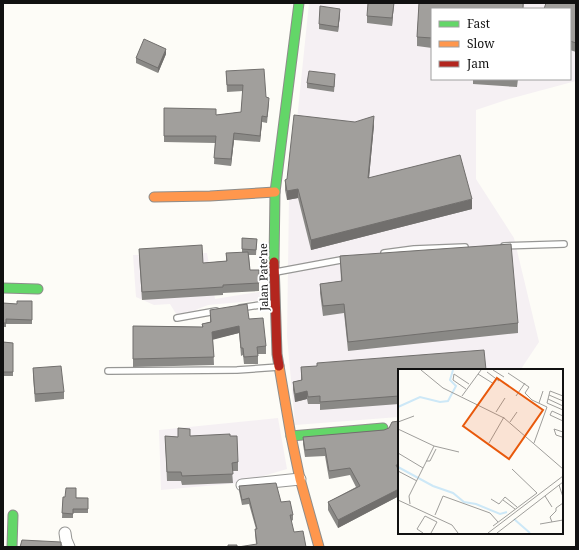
<svg xmlns="http://www.w3.org/2000/svg" width="579" height="550" font-family="'Noto Serif',serif">
	<style>
		.industrial { fill: #f5f0f3; fill-rule: evenodd }
		.lines { fill: none; stroke-linecap: round; stroke-linejoin: round }
		.lane-casing { stroke: #979795; stroke-width: 8 }
		.street-casing { stroke: #979795; stroke-width: 13 }
		.fast-casing { stroke: #8e8d8b; stroke-width: 11 }
		.slow-casing { stroke: #8e8d8b; stroke-width: 11 }
		.jam-casing { stroke: #8e8d8b; stroke-width: 11 }
		.lane { stroke: #fffffe; stroke-width: 5.5 }
		.street { stroke: #fffffe; stroke-width: 11 }
		.fast { stroke: #63d668; stroke-width: 9 }
		.slow { stroke: #ff974d; stroke-width: 9 }
		.jam { stroke: #b3261e; stroke-width: 9 }
		.wall { fill: #8a8986 }
		.shaded-wall { fill: #716f6d }
		.building { fill: #a19f9c; stroke: #716f6d }
		.labels { text-anchor: middle; dominant-baseline: central; stroke-width: 4; stroke-linejoin: round; paint-order: stroke }
		.street-label { font-size: 11px; fill: #111; stroke: #fff }
		.inset-river { fill: none; stroke: #cde8f7; stroke-width: 2 }
		.inset-road { fill: none; stroke: #9f9e9b; stroke-width: 1 }
		.view { fill: #e8590c; fill-opacity: 0.15; stroke: #e8590c; stroke-width: 2 }
		.inset-edge { fill: none; stroke: #111; stroke-width: 2 }
	</style>
	<rect width="100%" height="100%" fill="#fdfcf7"/>
	<path class="industrial" d="M309 3H576V81L509 99 476 110V179L514 238 539 342 523 366 521 370H399V417L295 425 287 336 289 198ZM432 9H570V79H432Z
		M207 253 215 299 264 291V300L208 305 178 317 170 304 154 305 136 297 133 255Z
		M278 418 287 469 239 483 161 490 159 430Z"/>
	<g class="lines">
		<defs>
			<path id="lane" d="M504 246 564 244
				M384 253 414 249 465 247
				M276 272 346 259
				M240 308 273 303
				M177 318 216 311
				M108 371 237 370 279 367"/>
			<path id="street" d="M242 485 300 479
				M65 533 66 540 69 547"/>
			<path id="fast" d="M274 262 275 192 299 3
				M3 288 38 289
				M291 436 383 428
				M12 547 13 515"/>
			<path id="slow" d="M154 197 210 196 275 192
				M279 366 291 436 300 479 319 547"/>
			<path id="jam" d="M274 262 277 354 279 366"/>
		</defs>
		<use href="#lane" class="lane-casing"/>
		<use href="#street" class="street-casing"/>
		<use href="#fast" class="fast-casing"/>
		<use href="#slow" class="slow-casing"/>
		<use href="#jam" class="jam-casing"/>
		<use href="#lane" class="lane"/>
		<use href="#street" class="street"/>
		<use href="#fast" class="fast"/>
		<use href="#slow" class="slow"/>
		<use href="#jam" class="jam"/>
	</g>
	<path class="wall" d="M394 3 392 26 367 23V16Z
		M419 3H524L523 9H432V48L417 46V37Z
		M537 3H576V52L570 50V9L546 4Z
		M340 14 338 32 319 29V24Z
		M166 54 158 73 136 63V58Z
		M226 71 266 97 269 104 267 123 262 122 260 142 234 140 231 166 214 164 215 143 164 142V108L216 115 241 112 243 91 227 92Z
		M335 79 334 92 307 88V83Z
		M473 79H518L517 87 473 84Z
		M374 125 369 178 472 209 311 250 298 198 287 200 285 190V180Z
		M242 238 257 239 256 255H249L250 270 259 283V291L223 293V295L142 300 139 257V249L203 263 226 261V253H242Z
		M340 256 518 323V333L348 351 344 313 323 316 320 293V284L341 281Z
		M32 301V324H6V327H3V303L17 304Z
		M210 310 249 319 266 346V354H258V364H244L243 355 241 356 239 333 213 339 214 365 133 367V326L202 327V324L210 322Z
		M3 342 13 343V376H3Z
		M301 367 399 370V404L320 410V404H308L307 399 295 402 293 390V382L301 380Z
		M33 368 64 392V399L35 402 33 376Z
		M399 421V496L338 528 328 510V502L356 487 350 475 329 479 325 456 305 457 303 444V437L384 430 389 428Z
		M165 436 178 437 190 436H230L238 462V471H232L233 483 182 485 181 481H167Z
		M239 486 281 502 293 515V520L256 544 255 534V529H256L249 504 242 505 239 491Z
		M63 497 88 498V513H73V518H62Z"/>
	<path class="shaded-wall" d="M394 3 392 26V18Z
		M340 9V14L338 32V27Z
		M166 49V54L158 73V68Z
		M262 116V122L260 142V136Z
		M374 116V125L368 188V178Z
		M234 133V140L231 166V159Z
		M298 189V198L287 200V191Z
		M472 199V209L311 250V240Z
		M239 326V333L212 340V332Z
		M307 391V399L295 402V394Z
		M399 489V496L338 528V520Z"/>
	<path class="building" d="M368 3H394L392 18 367 16Z
		M419 3H523V9H432V38L417 37Z
		M546 3H576V43L570 41V9H544Z
		M320 6 340 9 338 27 319 24Z
		M144 39 166 49 158 68 136 58Z
		M264 69 266 97 269 98 267 117 262 116 260 136 234 133 231 159 214 158 216 136H164V108L216 109V115L241 112 243 85H227L226 71Z
		M309 71 335 74 334 87 307 83Z
		M294 115 355 122 374 116 368 178 460 155 472 199 311 240 298 189 287 191 285 180 287 179Z
		M242 238 257 239 256 250 242 249Z
		M511 244 518 323 348 342 344 304 323 306 320 284 342 281 340 256Z
		M202 245 203 263 227 261 226 253 248 252 250 270H259V283L223 285V287L142 292 139 249Z
		M17 301H32V320L6 319V323H3V303L17 304Z
		M247 304 249 319 263 318 266 346 257 347 258 356 244 357 243 348H241L239 326 212 332 214 357 133 359V326L203 327 202 324 211 322 210 310Z
		M3 342 13 343V372H3Z
		M484 350 486 370H399V396L320 402V396L308 397 307 391 295 394 293 382 302 380 301 367 317 366V363Z
		M61 366 64 392 35 394 33 368Z
		M399 421V465H396L399 471V489L338 520 328 502 360 486 350 468 329 471 325 448 305 450 303 437 384 430 389 428 392 422Z
		M178 428 190 429V436L230 434V436H237L238 462 232 463 233 474 182 476 181 472H167L165 436 178 437Z
		M276 483 281 502 290 501 293 515H290L294 532 303 531 306 547H238L257 544 255 529H257L249 498 242 500 239 486Z
		M66 488H76V498H88V509H73V514L62 513 63 497H65Z
		M22 540 61 542V547H20Z
		M228 545H237V547H228Z"/>
	<g class="labels">
		<g class="street-label">
			<text transform="translate(263 277) rotate(-91)">Jalan Pate'ne</text>
		</g>
	</g>
	<g transform="translate(398 369)">
		<rect width="165" height="165" fill="#fdfcf7"/>
		<path class="inset-river" d="M0 38 22 28 42 33 50 32 58 17 52 11 55 1M0 98 35 117 55 124 66 133 78 135 102 145 109 143M116 150 132 164"/>
		<path class="inset-road" d="M23 1 45 19 106 49 165 100M95 1 106 8M89 3 101 12M110 4 131 18 127 24 134 31 149 38 136 74M80 5 96 15M68 20 55 11 56 5 71 15M151 26 165 32M64 27 83 1M118 27 127 14M165 27 152 22 149 34 165 41M150 30 165 37M141 34 145 22M98 43 107 29M165 47 154 42 152 46 165 52M0 53 16 47M112 53 119 43M0 60 36 77 61 83M165 63 156 60 158 66 164 68 165 65M91 74 106 48M0 84 25 99M28 92H32L38 80M114 100 139 124M0 102 19 112M161 116 165 128M147 127 154 138M93 130 101 135 107 128 119 138M0 131 54 156 60 164M105 131 117 140M12 135 11 127 36 77M37 146 45 127 92 144 100 153M154 153 152 148 158 142V139L165 134M142 155 165 151M95 157 139 124M25 164 19 160 27 147 39 153 33 164M90 164 165 107M99 164 165 113"/>
		<path class="view" d="M99 9 145 41 111 90 65 57Z"/>
		<rect width="165" height="165" class="inset-edge"/>
	</g>
	<rect width="579" height="550" fill="none" stroke="#111111" stroke-width="8"/>
	<rect x="431" y="8" width="140" height="72" fill="#ffffff" stroke="#a0a0a0"/>
	<rect x="439" y="21" width="20" height="6" fill="#63d668" stroke="#a0a0a0"/>
	<text x="467" y="28" font-size="12" fill="#111111">Fast</text>
	<rect x="439" y="41" width="20" height="6" fill="#ff974d" stroke="#a0a0a0"/>
	<text x="467" y="48" font-size="12" fill="#111111">Slow</text>
	<rect x="439" y="61" width="20" height="6" fill="#b3261e" stroke="#a0a0a0"/>
	<text x="467" y="68" font-size="12" fill="#111111">Jam</text>
</svg>
